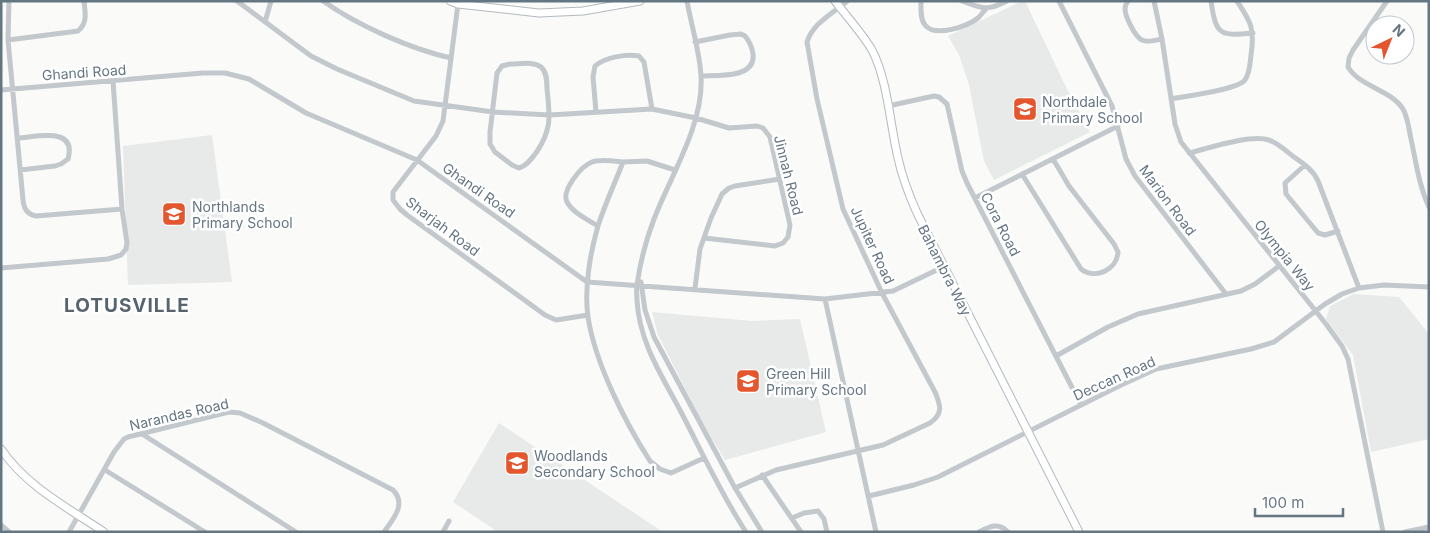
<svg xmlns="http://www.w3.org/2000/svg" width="1430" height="533" font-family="Inter,sans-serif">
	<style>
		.built { fill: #e8e9e9 }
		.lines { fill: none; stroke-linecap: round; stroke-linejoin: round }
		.secondary-casing { stroke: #b3babf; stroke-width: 9 }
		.street { stroke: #c3c8cc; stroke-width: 5 }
		.secondary { stroke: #fff; stroke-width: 7 }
		.labels { text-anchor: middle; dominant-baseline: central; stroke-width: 5; stroke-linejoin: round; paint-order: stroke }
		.street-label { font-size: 14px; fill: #657683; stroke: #fff }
		.poi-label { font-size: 14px; fill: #657683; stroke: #fff; text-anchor: start }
		.district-label { font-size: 19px; font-weight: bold; letter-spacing: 1px; fill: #57646e; stroke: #fff }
	</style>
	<rect width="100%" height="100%" fill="#fafaf8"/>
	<path class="built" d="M1022 1H1025L1065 85 1090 132 994 180 984 161 969 85 959 55 948 36Z
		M212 135 232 282 128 285 123 146Z
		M1354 294 1399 297 1429 334V439L1371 452 1353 355 1326 319 1330 306Z
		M652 312 752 321 800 319 826 432 725 460 704 426 658 335Z
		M499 423 663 532H498L453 502Z"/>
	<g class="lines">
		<defs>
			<path id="secondary" d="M450 1 458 4 539 13 583 11 640 1
				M835 1C847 17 862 33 872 50 888 81 890 125 898 158 902 177 909 195 917 213L1079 532
				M1 449C27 487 67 507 104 532"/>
		</defs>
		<use href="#secondary" class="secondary-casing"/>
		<path class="street" d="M9 1 8 40 23 200C24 209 27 214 36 216L122 209
			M237 1 311 56 337 69 414 101 493 112 549 115 652 109 696 118 729 128 757 126 763 128 770 137 790 225 788 237 783 243 775 246 704 238
			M323 1C357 25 410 49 451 58
			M687 1C691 24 700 53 701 76 704 124 671 175 654 219 646 240 640 263 637 285 636 290 637 295 637 300 639 342 662 376 681 412 702 452 721 494 746 532
			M921 1C921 8 920 19 925 25 935 38 968 26 978 18 981 15 983 12 986 9
			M962 1C982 9 988 11 1007 1
			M1059 1 1112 106 1126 159 1135 176 1226 294
			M1128 1C1126 4 1125 5 1125 9 1125 16 1135 37 1142 40 1148 43 1156 40 1162 39
			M1154 1 1162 39 1175 124 1181 142 1326 324 1342 346 1348 359 1383 532
			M1211 1C1216 36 1220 36 1253 33
			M1387 1 1353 50 1349 58 1348 67C1360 87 1390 89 1403 109 1408 118 1409 130 1411 139 1416 162 1419 186 1429 207
			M458 4 443 121 436 136 393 192V200L400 209 407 215 545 315 556 320 588 315
			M265 22 271 1
			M8 40 78 31C88 23 85 12 84 1
			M695 42 730 35 741 34 745 36C750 42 752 47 753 54 756 79 717 75 701 76
			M510 64C520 64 533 61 541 67 547 72 547 82 547 89 550 117 552 129 536 153 531 159 527 166 519 168L512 165 495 152 490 144V132L497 73 502 66Z
			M1 90 203 73H225L249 79 306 113 417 160 587 282 825 299 893 291 943 267
			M1171 99C1186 96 1237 90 1245 80 1250 73 1250 63 1251 55 1255 29 1251 22 1237 1
			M888 106 934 96 939 97 947 104 962 171 967 183 1081 405
			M596 112 593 77 595 66C605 57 626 54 639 56L644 62 652 109
			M17 138C37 137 77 126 68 159L61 164 55 166 20 170
			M1189 153C1209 148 1250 134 1269 140 1278 143 1286 151 1294 157 1304 164 1313 170 1318 181L1359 288
			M1305 165 1285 183 1286 194 1318 233 1325 235 1338 231
			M675 170 647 161 623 162C615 183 605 204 598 226 590 253 584 290 588 317 595 363 625 422 650 461L660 469 671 473 704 458
			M1022 174 1081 269C1095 280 1117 270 1118 252L1114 244 1069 186 1053 159
			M975 198 1118 126
			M598 226C588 220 573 213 567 202 561 191 581 166 592 162 601 159 613 161 623 162
			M1 268 108 259 121 255 126 249 127 243 122 209 113 81
			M641 282 645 310 654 337 735 488 762 532
			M695 288 700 249 711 218 722 194 729 188 735 186 780 179
			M825 299 876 532
			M1056 356 1108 327 1138 314 1241 291 1255 284 1279 266
			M142 434 296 532
			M105 470 205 532
			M762 475 801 532
			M735 488 776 470 883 445 930 423C943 414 941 406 935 392L882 293 843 209 817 99 807 42C813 23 832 14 847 1
			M869 496 914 485 938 477 1119 386 1156 369 1251 349 1274 342 1325 304 1342 294 1359 288 1384 285 1429 287
			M792 518 804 513 818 511 824 519 827 532
			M1 525 9 532
			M69 532 114 452 124 439 128 437 229 412 240 413 263 423 393 490C407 504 393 519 384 532
			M443 532 449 521
			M979 532C990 526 999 522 1008 532
			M1405 532 1429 527"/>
		<use href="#secondary" class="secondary"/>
	</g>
	<defs>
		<symbol id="school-square" viewBox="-11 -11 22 22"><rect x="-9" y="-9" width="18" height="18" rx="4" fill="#e4572e" stroke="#fff"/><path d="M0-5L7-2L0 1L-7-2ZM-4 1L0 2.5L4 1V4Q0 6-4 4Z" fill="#fff"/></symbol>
	</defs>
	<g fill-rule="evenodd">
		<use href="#school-square" x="1011" y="95" width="28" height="28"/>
		<use href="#school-square" x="160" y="200" width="28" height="28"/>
		<use href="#school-square" x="734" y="367" width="28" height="28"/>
		<use href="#school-square" x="503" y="449" width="28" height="28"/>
	</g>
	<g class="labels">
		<g class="street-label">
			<text transform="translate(84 72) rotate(-4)">Ghandi Road</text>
			<text transform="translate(789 175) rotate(76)">Jinnah Road</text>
			<text transform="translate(479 190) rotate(35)">Ghandi Road</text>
			<text transform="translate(1168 200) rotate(53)">Marion Road</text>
			<text transform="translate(1001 224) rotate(63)">Cora Road</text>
			<text transform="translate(443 226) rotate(37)">Sharjah Road</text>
			<text transform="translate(873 245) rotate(65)">Jupiter Road</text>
			<text transform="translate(1285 255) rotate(51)">Olympia Way</text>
			<text transform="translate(945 270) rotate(63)">Bahambra Way</text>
			<text transform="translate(1114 378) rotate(-24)">Deccan Road</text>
			<text transform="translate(179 414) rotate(-13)">Narandas Road</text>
		</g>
		<g class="poi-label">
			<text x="1042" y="101">Northdale<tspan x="1042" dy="16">Primary School</tspan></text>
			<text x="192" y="206">Northlands<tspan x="192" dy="16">Primary School</tspan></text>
			<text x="766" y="373">Green Hill<tspan x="766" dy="16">Primary School</tspan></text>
			<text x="534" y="455">Woodlands<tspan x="534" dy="16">Secondary School</tspan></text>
		</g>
		<g class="district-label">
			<text x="127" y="305">LOTUSVILLE</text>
		</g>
	</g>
	<rect width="1430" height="533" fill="none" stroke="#657683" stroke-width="5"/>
	<g transform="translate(1390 40) rotate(43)"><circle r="24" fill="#ffffff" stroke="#c1c8cd"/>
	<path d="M0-4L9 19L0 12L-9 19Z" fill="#e4572e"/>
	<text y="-8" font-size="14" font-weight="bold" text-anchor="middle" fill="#657683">N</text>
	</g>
	<path d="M1255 508v8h88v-8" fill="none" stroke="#657683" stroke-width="2.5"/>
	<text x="1262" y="508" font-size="15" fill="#657683" stroke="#ffffff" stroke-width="4" paint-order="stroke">100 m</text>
</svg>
